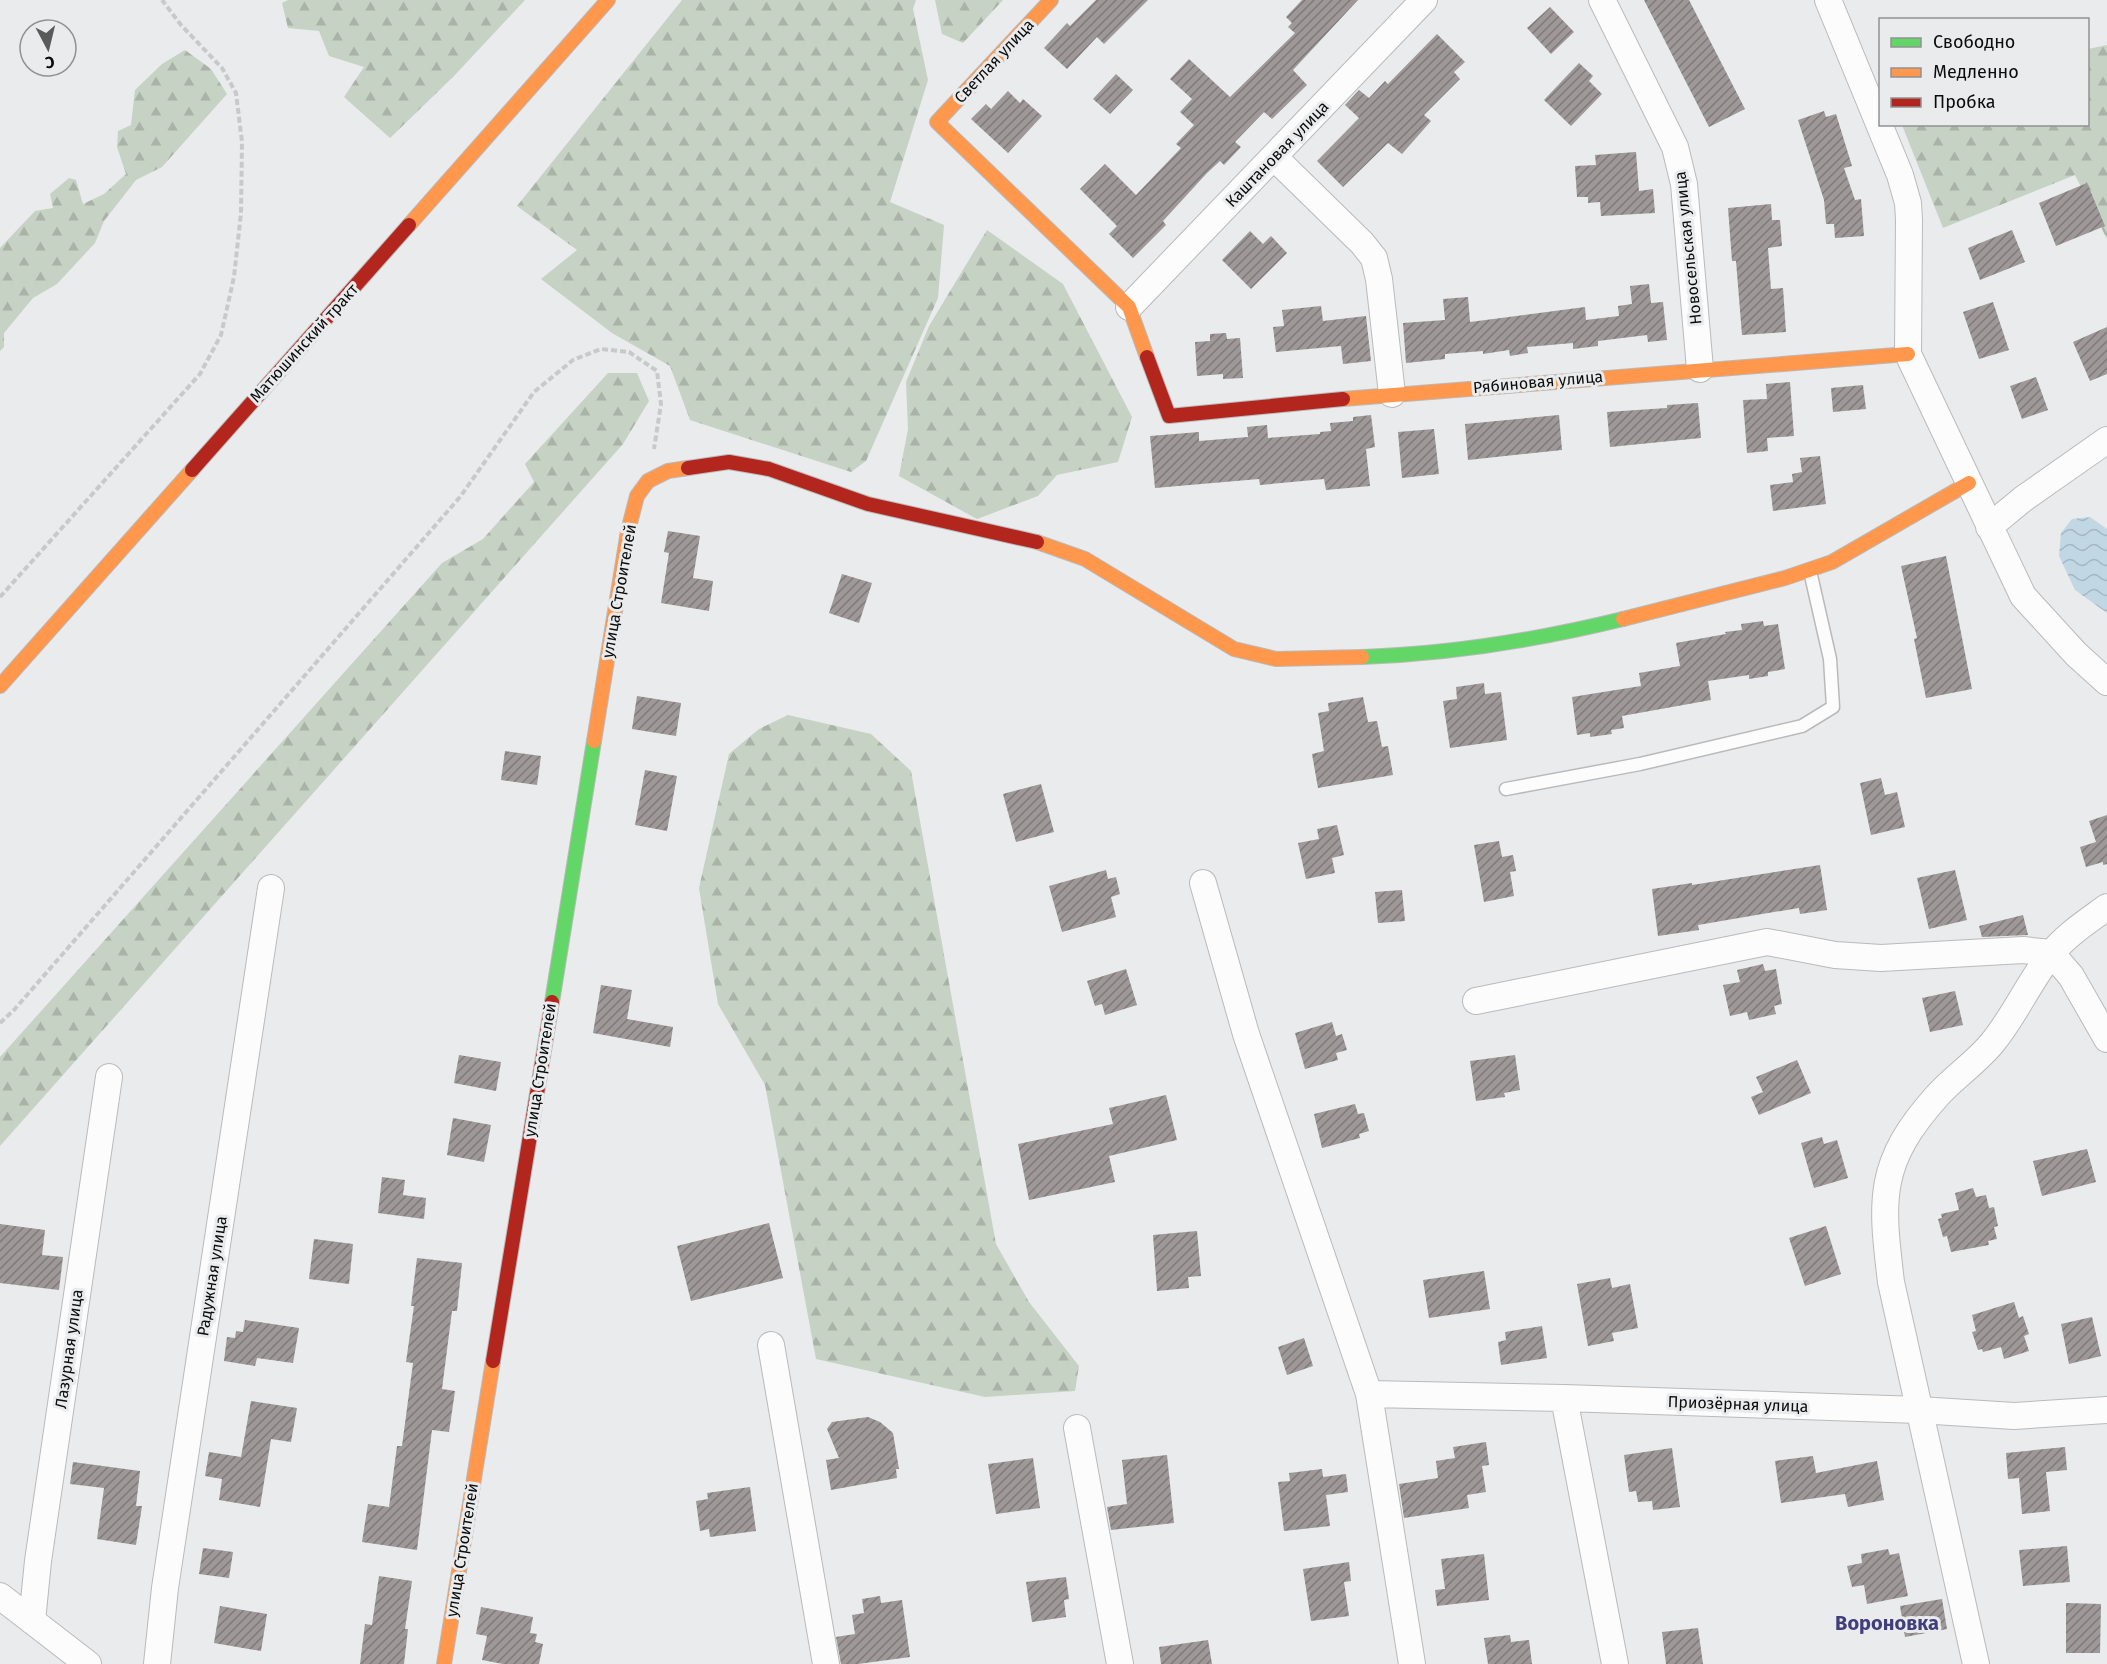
<svg xmlns="http://www.w3.org/2000/svg" width="2107" height="1664" font-family="'Fira Sans',sans-serif">
	<style>
		.forest { fill: url(#forest-firs) }
		.water { fill: url(#water-waves) }
		.building { fill: url(#building-hatch) }
		.lines { fill: none; stroke-linecap: round; stroke-linejoin: round }
		.lane-casing { stroke: #bababb; stroke-width: 15 }
		.street-casing { stroke: #bababb; stroke-width: 28 }
		.fast-casing { stroke: #bababb; stroke-width: 16 }
		.slow-casing { stroke: #bababb; stroke-width: 16 }
		.jam-casing { stroke: #bababb; stroke-width: 16 }
		.path { stroke: #c8c9c9; stroke-width: 4; stroke-dasharray: 6 3; stroke-linecap: butt }
		.lane { stroke: #fcfcfc; stroke-width: 12 }
		.street { stroke: #fcfcfc; stroke-width: 26 }
		.fast { stroke: #63d668; stroke-width: 14 }
		.slow { stroke: #ff974d; stroke-width: 14 }
		.jam { stroke: #b3261e; stroke-width: 14 }
		.labels { text-anchor: middle; dominant-baseline: central; stroke-width: 6; stroke-linejoin: round; paint-order: stroke }
		.street-label { font-size: 16px; fill: #0b0c0c; stroke: #e9ebed }
		.quarter-label { font-size: 20px; font-weight: bold; fill: #423e7b; stroke: #e9ebed }
	</style>
	<defs>
		<pattern id="forest-firs" width="22" height="20" patternUnits="userSpaceOnUse" patternTransform="scale(1.5)"><rect width="22" height="20" fill="#c6d2c4"/><path d="M5 1l3.5 6h-7zM16 11l3.5 6h-7z" fill="#a9b3a7"/></pattern>
		<pattern id="water-waves" width="16" height="10" patternUnits="userSpaceOnUse" patternTransform="scale(1.5)"><rect width="16" height="10" fill="#c1d7e4"/><path d="M0 5q4-4 8 0t8 0" fill="none" stroke="#a4b7c2"/></pattern>
		<pattern id="building-hatch" width="6" height="6" patternUnits="userSpaceOnUse" patternTransform="scale(1.5)"><rect width="6" height="6" fill="#9e9898"/><path d="M-1 1l2-2M0 6l6-6M5 7l2-2" fill="none" stroke="#7f7a7a"/></pattern>
	</defs>
	<rect width="100%" height="100%" fill="#eaebec"/>
	<path class="forest" d="M288 0H525L454 76 390 138 344 97 364 67 329 56 319 31 288 28 282 3Z
		M682 0H916L913 9 928 80 890 202 944 225 938 298 866 461 851 472 690 420 670 366 612 333 541 279 577 250 517 206Z
		M935 0H1003L963 43 942 34Z
		M2107 45V239L2075 175 1943 228 1902 125 2088 124V49Z
		M185 50 211 69 227 94 162 167 136 180 104 221 95 243 57 284 33 298 4 333V347L0 351V248L35 211 53 208 50 194 69 178 76 180 83 204 104 194 126 174 117 147 118 131 131 125 135 90 162 64Z
		M987 230 1063 284 1132 417 1118 462 1057 475 1038 496 977 519 899 476 908 429 906 382 929 326Z
		M608 373H637L649 401 623 444 0 1146V1057L442 563 483 539 534 482 525 464Z
		M788 715 871 734 911 771 996 1244 1029 1302 1079 1366 1075 1391 985 1397 816 1359 765 1085 718 1004 699 888 729 754 759 729Z"/>
	<path class="water" d="M2090 517 2107 529V613L2075 590 2059 556 2061 533 2072 519Z"/>
	<path class="building" d="M1096 0H1148L1104 44 1097 37 1067 69 1044 48 1067 23 1070 26Z
		M1302 0H1358L1293 70 1307 85 1272 119 1264 112 1235 142 1241 147 1224 165 1220 161 1207 173 1163 221 1166 225 1133 258 1109 234 1117 226 1080 189 1105 164 1136 195 1181 148 1176 144 1194 125 1180 112 1192 99 1170 79 1189 59 1230 97 1295 33 1288 27 1292 23 1286 17Z
		M1644 0H1689L1745 109 1709 127Z
		M1550 7 1574 32 1551 54 1527 28Z
		M1437 34 1465 62 1454 72 1460 79 1424 115 1431 121 1402 154 1388 143 1343 187 1317 161 1359 118 1345 105 1359 90 1369 98 1385 81 1388 84Z
		M1579 63 1593 76 1589 81 1602 94 1571 126 1544 100Z
		M1116 74 1133 90 1110 114 1093 99Z
		M1008 91 1020 103 1023 99 1042 116 1008 153 971 119 986 104 991 109Z
		M1824 111 1826 117 1836 114 1852 166 1844 168 1855 200 1861 199 1864 236 1835 238 1834 224H1826L1824 200 1798 120Z
		M1636 152 1639 191 1653 189 1655 213 1601 216 1600 202 1588 203V197H1577L1575 166 1596 165 1595 155Z
		M2087 183 2105 226 2056 246 2039 203Z
		M1771 204 1772 220H1780L1782 246 1768 248 1771 289 1783 288 1786 332 1742 335 1736 261H1732L1728 208Z
		M2012 230 2025 262 1980 280 1968 248Z
		M1250 231 1263 244 1271 236 1287 253 1251 289 1222 260Z
		M1649 284 1651 303 1663 302 1667 340 1648 342 1647 335 1598 341V346L1573 349V343L1527 347 1528 353 1510 356 1509 350 1483 354V351L1445 354V359L1406 363 1403 323 1445 320 1443 299 1468 297 1470 322 1585 307 1586 320 1619 316 1618 306 1632 304 1630 286Z
		M1993 302 2009 350 1979 359 1963 312Z
		M1321 306 1323 321 1366 316 1371 361 1343 364 1341 346 1276 352 1273 327 1284 326 1282 310Z
		M2107 327V374L2090 381 2073 342Z
		M1226 333 1227 339 1240 338 1243 378 1223 379V374L1197 376 1195 342 1210 341V334Z
		M2036 377 2048 410 2022 419 2010 386Z
		M1790 382 1794 436 1767 438 1768 451 1747 453 1743 400 1767 399 1766 384Z
		M1863 385 1866 409 1833 412 1831 388Z
		M1698 403 1701 438 1610 447 1607 412 1667 408V405Z
		M1371 415 1375 447 1366 449 1370 486 1326 490 1324 479 1260 485 1259 479 1155 488 1150 436 1199 432V441L1248 437 1247 427 1267 425 1268 438 1320 434V432L1331 431 1330 423 1353 421V417Z
		M1559 415 1562 450 1468 460 1465 424Z
		M1434 429 1439 474 1402 478 1398 432Z
		M1820 456 1826 504 1773 511 1770 485 1793 482 1792 474 1802 472 1800 458Z
		M668 531 700 536 693 578 713 581 709 611 661 603 669 553 664 552Z
		M1946 556 1972 689 1926 698 1914 639 1917 638 1901 566Z
		M842 574 872 583 859 623 829 613Z
		M1763 621 1764 626 1778 624 1785 669 1768 672V676L1749 679V675L1708 681 1711 700 1622 716 1624 728 1611 730 1612 734 1590 737V733L1577 735 1572 697 1641 686 1639 673 1680 666 1676 643 1726 634 1725 632 1742 630 1741 624Z
		M1484 683 1485 694 1501 692 1507 740 1450 748 1443 701 1457 699 1456 687Z
		M637 696 681 703 676 736 632 729Z
		M1363 697 1368 722 1377 721 1382 747 1388 746 1393 775 1318 788 1312 754 1324 751 1318 713 1329 711 1328 703Z
		M505 751 541 756 537 785 501 780Z
		M645 770 677 776 667 831 635 825Z
		M1881 778 1885 795 1897 792 1905 827 1871 835 1860 783Z
		M1041 784 1054 832 1016 842 1003 794Z
		M2107 815V864L2103 865V862L2086 867 2080 847 2096 842 2089 821Z
		M1337 825 1344 855 1332 858 1335 873 1306 879 1298 843 1319 839 1317 829Z
		M1499 841 1502 857 1513 855 1516 871 1510 872 1514 896 1484 902 1474 845Z
		M1820 865 1827 910 1800 914 1799 908 1768 913 1698 925 1699 930 1658 936 1652 889 1692 883V885Z
		M1106 870 1108 879 1116 877 1120 894 1111 897 1116 917 1062 932 1049 886Z
		M1955 870 1967 920 1929 929 1917 878Z
		M1402 890 1405 921 1378 923 1375 892Z
		M2023 915 2028 935 1982 937 1979 926Z
		M1763 964 1765 971 1776 969 1782 1004 1774 1006 1776 1014 1749 1020 1747 1012 1730 1016 1723 985 1740 982 1737 970Z
		M1126 969 1137 1005 1105 1015 1102 1004 1095 1006 1087 981Z
		M601 985 632 990 627 1019 673 1027 670 1047 593 1033Z
		M1955 991 1963 1025 1930 1032 1922 998Z
		M1332 1022 1336 1036 1342 1034 1347 1050 1336 1053 1338 1060 1305 1069 1295 1033Z
		M459 1055 501 1062 496 1091 454 1083Z
		M1515 1055 1520 1090 1504 1093 1505 1097 1476 1101 1470 1061Z
		M1797 1060 1811 1093 1759 1115 1751 1097 1763 1092 1756 1077Z
		M1166 1095 1177 1140 1109 1156 1115 1182 1029 1200 1018 1144 1113 1124 1109 1108Z
		M1355 1104 1358 1114 1364 1113 1369 1131 1359 1134 1360 1138 1322 1148 1314 1114Z
		M453 1118 491 1125 484 1162 447 1155Z
		M1822 1137 1824 1144 1837 1140 1848 1178 1814 1188 1801 1143Z
		M2087 1149 2096 1182 2042 1196 2033 1161Z
		M382 1177 405 1180 403 1195 426 1198 424 1219 378 1213Z
		M1973 1188 1976 1197 1986 1195 1989 1208 1994 1207 1998 1226 1994 1227 1997 1239 1988 1241 1989 1245 1951 1252 1947 1236 1943 1237 1938 1219 1942 1218 1941 1214 1959 1210 1955 1193Z
		M769 1223 783 1278 691 1301 677 1246Z
		M0 1224 45 1230 42 1255 63 1257 59 1290 0 1283Z
		M1826 1226 1841 1274 1805 1286 1789 1238Z
		M1197 1231 1201 1276 1188 1277 1189 1288 1157 1291 1153 1235Z
		M314 1239 353 1244 349 1284 309 1279Z
		M417 1258 462 1263 457 1311H452L442 1389 455 1391 449 1432 432 1430 417 1550 362 1542 368 1504 389 1507 397 1446H402L413 1363 406 1362 414 1306H411Z
		M1484 1271 1490 1309 1429 1318 1423 1280Z
		M1610 1278 1612 1288 1630 1284 1638 1328 1612 1333 1614 1341 1588 1346 1577 1284Z
		M2014 1302 2019 1318 2023 1316 2029 1334 2024 1336 2029 1351 2004 1359 2001 1347 1983 1352 1982 1349 1978 1350 1972 1332 1976 1331 1972 1315Z
		M2092 1317 2101 1356 2069 1364 2061 1324Z
		M245 1320 299 1328 293 1363 257 1358 255 1366 224 1361 227 1337 235 1338 236 1331 243 1332Z
		M1542 1326 1547 1358 1501 1365 1498 1342 1506 1340 1505 1332Z
		M1304 1338 1313 1366 1287 1375 1278 1347Z
		M251 1401 297 1408 291 1442 271 1439 260 1507 219 1500 222 1479 205 1476 209 1452 241 1457Z
		M868 1417 880 1422 893 1433 899 1469H896L897 1478 831 1490 826 1460 839 1458 827 1429 832 1422Z
		M1486 1442 1489 1465 1482 1466 1486 1492 1467 1495 1469 1508 1404 1518 1399 1484 1438 1478 1436 1461 1455 1458 1453 1447Z
		M2065 1447 2067 1470 2046 1472 2050 1511 2022 1514 2019 1478 2008 1479 2006 1453Z
		M1672 1448 1680 1507 1653 1510 1652 1501 1638 1502 1636 1491 1629 1492 1624 1455Z
		M1167 1455 1174 1523 1111 1530 1107 1507 1127 1504 1122 1460Z
		M1813 1456 1816 1473 1877 1461 1884 1500 1848 1507 1845 1494 1781 1503 1775 1461Z
		M1033 1458 1040 1508 996 1514 988 1464Z
		M73 1462 140 1471 136 1506H142L136 1545 97 1539 104 1488 70 1484Z
		M1322 1469 1323 1477 1346 1474 1348 1492 1326 1495 1330 1526 1284 1531 1278 1482 1290 1481 1289 1473Z
		M750 1487 756 1531 710 1537 709 1529 700 1531 696 1501 708 1499 707 1493Z
		M2067 1546 2070 1582 2023 1586 2019 1550Z
		M203 1548 233 1552 229 1578 199 1574Z
		M1888 1549 1890 1555 1899 1553 1908 1596 1867 1604 1864 1585 1852 1587 1847 1566 1862 1563 1861 1554Z
		M1484 1554 1489 1600 1437 1606 1435 1590 1445 1589 1441 1559Z
		M1349 1562 1351 1581 1344 1582 1349 1616 1311 1621 1303 1569Z
		M379 1576 412 1581 405 1629H408L404 1664H360L365 1624 372 1625Z
		M1066 1577 1069 1599 1064 1600 1066 1617 1032 1622 1026 1582Z
		M880 1596 881 1603 902 1600 910 1657 858 1664H841L836 1637 855 1634 852 1615 864 1613 862 1599Z
		M1942 1599 1947 1629 1905 1637 1900 1606Z
		M2066 1603 2101 1604 2100 1653H2066Z
		M220 1606 267 1614 261 1651 214 1643Z
		M481 1607 533 1617 530 1633 537 1634 535 1642 543 1644 539 1664H503L482 1660 487 1636 476 1634Z
		M1698 1628 1703 1664H1666L1662 1632Z
		M1510 1635 1511 1642 1529 1640 1532 1664H1488L1484 1638Z
		M1208 1640 1212 1664H1161L1159 1647Z"/>
	<g class="lines">
		<defs>
			<path id="lane" d="M1506 789 1640 764 1802 726 1833 707 1830 659 1810 571"/>
			<path id="street" d="M1602 0 1675 147 1684 184 1700 369
				M1828 0 1900 175 1908 203 1909 220 1908 354 2023 596 2076 654 2107 682
				M1274 157 1362 243 1374 258 1379 279 1392 394
				M1129 307 1424 0
				M1989 527 2023 499 2107 440
				M1203 883 1246 1034 1369 1394 1412 1664
				M1476 1001 1767 942 1835 955 1881 958 2023 950 2051 953 2071 976 2107 1039
				M771 1345 826 1664
				M1369 1394 1564 1398 1919 1410 2014 1416 2107 1410
				M1564 1398 1615 1664
				M1077 1428 1120 1664
				M0 1596 88 1664
				M32 1621 38 1561 109 1077
				M157 1664 165 1588 271 888
				M1976 1664 1891 1282C1881 1199 1877 1163 1937 1096 1954 1077 1977 1062 1993 1042 2015 1015 2029 982 2051 954 2066 935 2088 921 2107 907"/>
			<path id="fast" d="M1362 657C1451 654 1537 640 1623 619
				M552 1002 594 741"/>
			<path id="slow" d="M1051 0 937 122 1129 307 1147 357
				M409 225 608 0
				M1343 399 1908 354
				M1037 542 1085 559 1234 649 1276 659 1362 657
				M1623 619 1785 578 1832 562 1969 483
				M0 686 192 470
				M594 741 628 531 637 496 648 481 668 471 688 468
				M444 1664 493 1361"/>
			<path id="jam" d="M1147 357 1169 416 1343 399
				M688 468 729 462 769 469 868 504 1037 542
				M192 470 409 225
				M493 1361 552 1002"/>
		</defs>
		<use href="#lane" class="lane-casing"/>
		<use href="#street" class="street-casing"/>
		<use href="#fast" class="fast-casing"/>
		<use href="#slow" class="slow-casing"/>
		<use href="#jam" class="jam-casing"/>
		<path class="path" d="M0 597 200 374 221 335 234 277 241 213 242 142 236 93 222 68 181 25 162 0
			M0 1023 14 1010 460 497 534 392 573 360 601 349 629 352 657 371 661 404 654 449"/>
		<use href="#lane" class="lane"/>
		<use href="#street" class="street"/>
		<use href="#fast" class="fast"/>
		<use href="#slow" class="slow"/>
		<use href="#jam" class="jam"/>
	</g>
	<g class="labels">
		<g class="street-label">
			<text transform="translate(994 61) rotate(-47)">Светлая улица</text>
			<text transform="translate(1277 154) rotate(-46)">Каштановая улица</text>
			<text transform="translate(1688 248) rotate(-96)">Новосельская улица</text>
			<text transform="translate(304 343) rotate(-48)">Матюшинский тракт</text>
			<text transform="translate(1538 382) rotate(-5)">Рябиновая улица</text>
			<text transform="translate(619 591) rotate(-80)">улица Строителей</text>
			<text transform="translate(540 1070) rotate(-81)">улица Строителей</text>
			<text transform="translate(212 1276) rotate(-81)">Радужная улица</text>
			<text transform="translate(69 1349) rotate(-82)">Лазурная улица</text>
			<text transform="translate(1738 1404) rotate(2)">Приозёрная улица</text>
			<text transform="translate(462 1550) rotate(-81)">улица Строителей</text>
		</g>
		<g class="quarter-label">
			<text x="1887" y="1623">Вороновка</text>
		</g>
	</g>
	<rect x="1879" y="18" width="210" height="108" fill="#e9ebed" stroke="#909293" stroke-width="1.5"/>
	<rect x="1891" y="38" width="30" height="9" fill="#63d668" stroke="#909293" stroke-width="1.5"/>
	<text x="1933" y="48" font-size="18" fill="#0b0c0c">Свободно</text>
	<rect x="1891" y="68" width="30" height="9" fill="#ff974d" stroke="#909293" stroke-width="1.5"/>
	<text x="1933" y="78" font-size="18" fill="#0b0c0c">Медленно</text>
	<rect x="1891" y="98" width="30" height="9" fill="#b3261e" stroke="#909293" stroke-width="1.5"/>
	<text x="1933" y="108" font-size="18" fill="#0b0c0c">Пробка</text>
	<g transform="translate(48 48) rotate(173)"><circle r="28" fill="#e9ebed" stroke="#909293" stroke-width="1.5"/>
	<path d="M0-4.5L10 22L0 15L-10 22Z" fill="#595a5a"/>
	<text y="-9" font-size="16" font-weight="bold" text-anchor="middle" fill="#0b0c0c">С</text>
	</g>
</svg>
